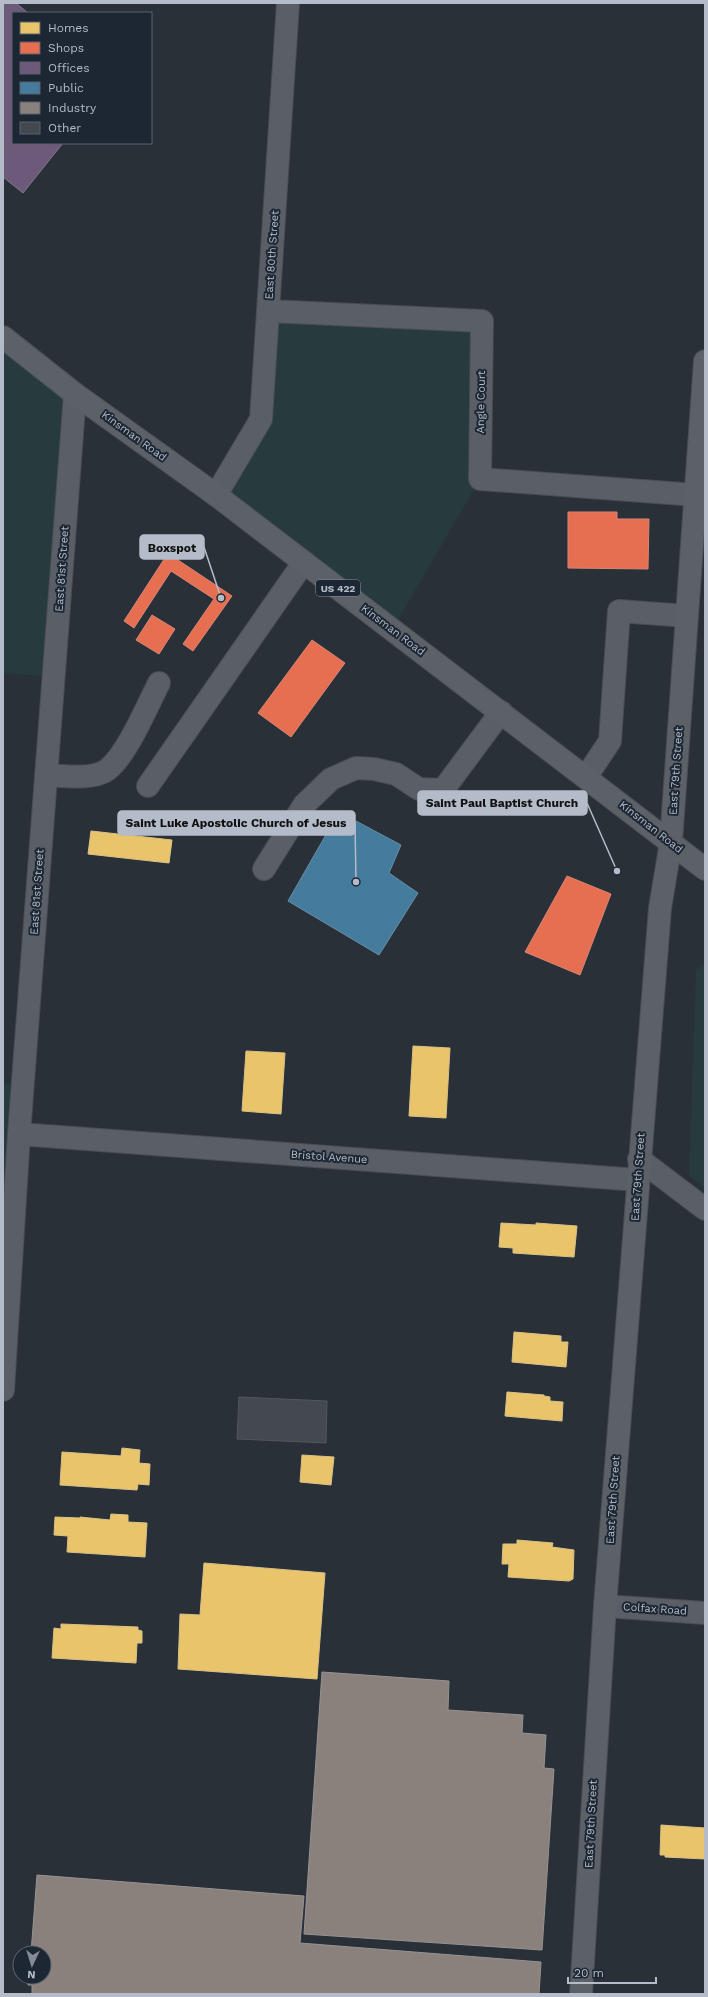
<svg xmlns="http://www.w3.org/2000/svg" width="708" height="1997" font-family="'Work Sans',sans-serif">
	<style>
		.green { fill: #273a3e }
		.homes { fill: #e9c46a; stroke: #d9c286 }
		.shops { fill: #e76f51; stroke: #d88675 }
		.offices { fill: #6d597a; stroke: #827792 }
		.public { fill: #457b9d; stroke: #668eaa }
		.industry { fill: #8a817c; stroke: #979393 }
		.building { fill: #444950; stroke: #52575f }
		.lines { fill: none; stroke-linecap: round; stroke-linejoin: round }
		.minor-casing { stroke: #484c53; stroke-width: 24 }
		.major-casing { stroke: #484c55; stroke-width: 24 }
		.minor { stroke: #5a5e66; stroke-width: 22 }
		.major { stroke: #5c6168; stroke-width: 22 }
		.labels { text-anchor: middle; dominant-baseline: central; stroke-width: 4; stroke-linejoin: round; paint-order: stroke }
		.shield { fill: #1d2633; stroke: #878f9c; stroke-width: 1 }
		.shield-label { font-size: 10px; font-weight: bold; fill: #b4bcc9 }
		.street-label { font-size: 11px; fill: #b4bcc9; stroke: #1d2633 }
		.leader { fill: none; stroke: #b4bcc9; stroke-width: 1.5 }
		.callout-dot { fill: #b4bcc9; stroke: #1d2633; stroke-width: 1.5 }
		.callout { fill: #b4bcc9; stroke: #b4bcc9; stroke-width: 1.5 }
		.callout-label { font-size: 12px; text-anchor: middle; font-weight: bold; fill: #111 }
	</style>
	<rect width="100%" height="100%" fill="#2a3038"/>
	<path class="green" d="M269 311 482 321 480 479 392 630 216 495 261 419Z
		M3 337 75 394 54 677 3 673Z
		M705 963V1188L689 1176 696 970Z
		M3 1084 23 1085 3 1390Z"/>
	<path class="homes" d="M91 831 172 840 169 863 88 854Z
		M413 1046 450 1048 446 1118 409 1116Z
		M246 1051 285 1053 281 1114 242 1111Z
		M501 1223 536 1225V1223L577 1226 574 1257 513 1253V1248L499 1247Z
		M514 1332 561 1336V1342H568L566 1367 512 1362Z
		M507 1392 544 1395V1396L550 1397V1401L563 1402 562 1421 505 1416Z
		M122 1448 140 1450 139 1463 150 1464 149 1485 138 1484 137 1490 60 1485 62 1452 121 1456Z
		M302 1455 334 1457 331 1485 300 1482Z
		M111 1514 128 1515V1522L147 1523 145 1557 67 1552 68 1536 54 1535 55 1517 80 1518V1517L110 1520Z
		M517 1540 553 1543 552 1547 574 1550 573 1579 569 1581 508 1577 509 1564H502L503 1544H517Z
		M204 1563 325 1573 317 1679 178 1669 180 1614 200 1615Z
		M61 1624 138 1627V1630L142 1631V1643H137L136 1663 52 1658 54 1628 61 1629Z
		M661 1825 705 1828V1859L665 1857V1855H660Z"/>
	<path class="shops" d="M568 512H617V519H649L648 569 568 568Z
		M172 547 182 553 178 560 232 596 193 651 183 644 214 599 171 571 134 628 124 621Z
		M152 615 175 629 159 654 136 640Z
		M312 640 345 663 291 737 258 713Z
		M567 876 611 894 580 975 525 952Z"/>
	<path class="offices" d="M3 3H16L28 13H13V143H63L23 193 3 177Z"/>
	<path class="public" d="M339 812 401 845 389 873 418 893 379 955 288 901Z"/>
	<path class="industry" d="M322 1672 449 1681 448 1710 523 1715 522 1733 546 1735 544 1768 554 1769 542 1950 304 1934Z
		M37 1875 304 1896 300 1943 541 1962 539 1994H32V1985H28L29 1977H44V1953H31Z"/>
	<path class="building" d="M239 1397 327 1401 326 1443 237 1439Z"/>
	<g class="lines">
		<defs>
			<path id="minor" d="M269 311 482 321 480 479 696 495
				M216 495 261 419 288 3
				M46 775C63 776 93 780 107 770 127 755 147 706 159 683
				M586 777 610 741 619 611 687 616
				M148 786 304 562
				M264 869 304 805 331 779 356 768 374 769 396 774 419 789 443 790 501 712
				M19 1134 638 1180
				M639 1159 705 1209
				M3 1390 19 1134 75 394
				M605 1606 705 1613"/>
			<path id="major" d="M3 337 75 394 216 495 705 869
				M581 1994 605 1606 660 908 671 842 705 361"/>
		</defs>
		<use href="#minor" class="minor-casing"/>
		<use href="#major" class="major-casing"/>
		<use href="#minor" class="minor"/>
		<use href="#major" class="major"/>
	</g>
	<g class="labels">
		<rect class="shield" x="316" y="580" width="44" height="16" rx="3"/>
		<g class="shield-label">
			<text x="338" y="588">US 422</text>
		</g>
		<g class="street-label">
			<text transform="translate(272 255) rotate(-86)">East 80th Street</text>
			<text transform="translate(481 402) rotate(-89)">Angle Court</text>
			<text transform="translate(134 436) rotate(36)">Kinsman Road</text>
			<text transform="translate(62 569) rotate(-86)">East 81st Street</text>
			<text transform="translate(393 630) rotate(37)">Kinsman Road</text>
			<text transform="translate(676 771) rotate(-86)">East 79th Street</text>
			<text transform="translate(651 827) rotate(38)">Kinsman Road</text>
			<text transform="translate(37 892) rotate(-86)">East 81st Street</text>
			<text transform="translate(329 1157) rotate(4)">Bristol Avenue</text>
			<text transform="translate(638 1177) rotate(-86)">East 79th Street</text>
			<text transform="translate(613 1500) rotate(-86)">East 79th Street</text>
			<text transform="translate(655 1609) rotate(4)">Colfax Road</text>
			<text transform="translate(591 1824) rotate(-87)">East 79th Street</text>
		</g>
	</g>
	<path class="leader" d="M221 598L204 547M617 871L587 803M356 882L355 823"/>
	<g class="callout-dot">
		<circle cx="221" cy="598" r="4"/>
		<circle cx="617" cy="871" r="4"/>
		<circle cx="356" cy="882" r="4"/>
	</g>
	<g class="callout">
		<rect x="140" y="535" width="64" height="24" rx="4"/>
		<rect x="418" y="791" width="169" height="24" rx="4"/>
		<rect x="118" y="811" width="237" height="24" rx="4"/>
	</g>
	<g class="callout-label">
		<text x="172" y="552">Boxspot</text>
		<text x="502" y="807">Saint Paul Baptist Church</text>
		<text x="236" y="827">Saint Luke Apostolic Church of Jesus</text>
	</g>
	<rect width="708" height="1997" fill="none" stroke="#b4bcc9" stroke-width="8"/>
	<rect x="12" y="12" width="140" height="132" fill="#1d2633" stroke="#59626f"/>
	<rect x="20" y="22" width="20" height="12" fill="#e9c46a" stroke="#59626f"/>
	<text x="48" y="32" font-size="12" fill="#b4bcc9">Homes</text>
	<rect x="20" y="42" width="20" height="12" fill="#e76f51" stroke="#59626f"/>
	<text x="48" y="52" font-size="12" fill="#b4bcc9">Shops</text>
	<rect x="20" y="62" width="20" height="12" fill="#6d597a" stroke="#59626f"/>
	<text x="48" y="72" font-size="12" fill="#b4bcc9">Offices</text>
	<rect x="20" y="82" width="20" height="12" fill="#457b9d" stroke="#59626f"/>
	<text x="48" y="92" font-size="12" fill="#b4bcc9">Public</text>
	<rect x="20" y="102" width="20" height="12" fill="#8a817c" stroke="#59626f"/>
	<text x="48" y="112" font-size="12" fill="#b4bcc9">Industry</text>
	<rect x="20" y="122" width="20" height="12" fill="#444950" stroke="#59626f"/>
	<text x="48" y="132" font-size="12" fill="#b4bcc9">Other</text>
	<g transform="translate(32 1965) rotate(184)"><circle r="19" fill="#1d2633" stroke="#59626f"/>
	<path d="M0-3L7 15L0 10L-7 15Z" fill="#848b96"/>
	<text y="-6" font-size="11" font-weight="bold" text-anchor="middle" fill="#b4bcc9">N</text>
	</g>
	<path d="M568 1977v6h88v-6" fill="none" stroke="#b4bcc9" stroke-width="2"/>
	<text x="574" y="1977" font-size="12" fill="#b4bcc9" stroke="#1d2633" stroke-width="3" paint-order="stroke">20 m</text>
</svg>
